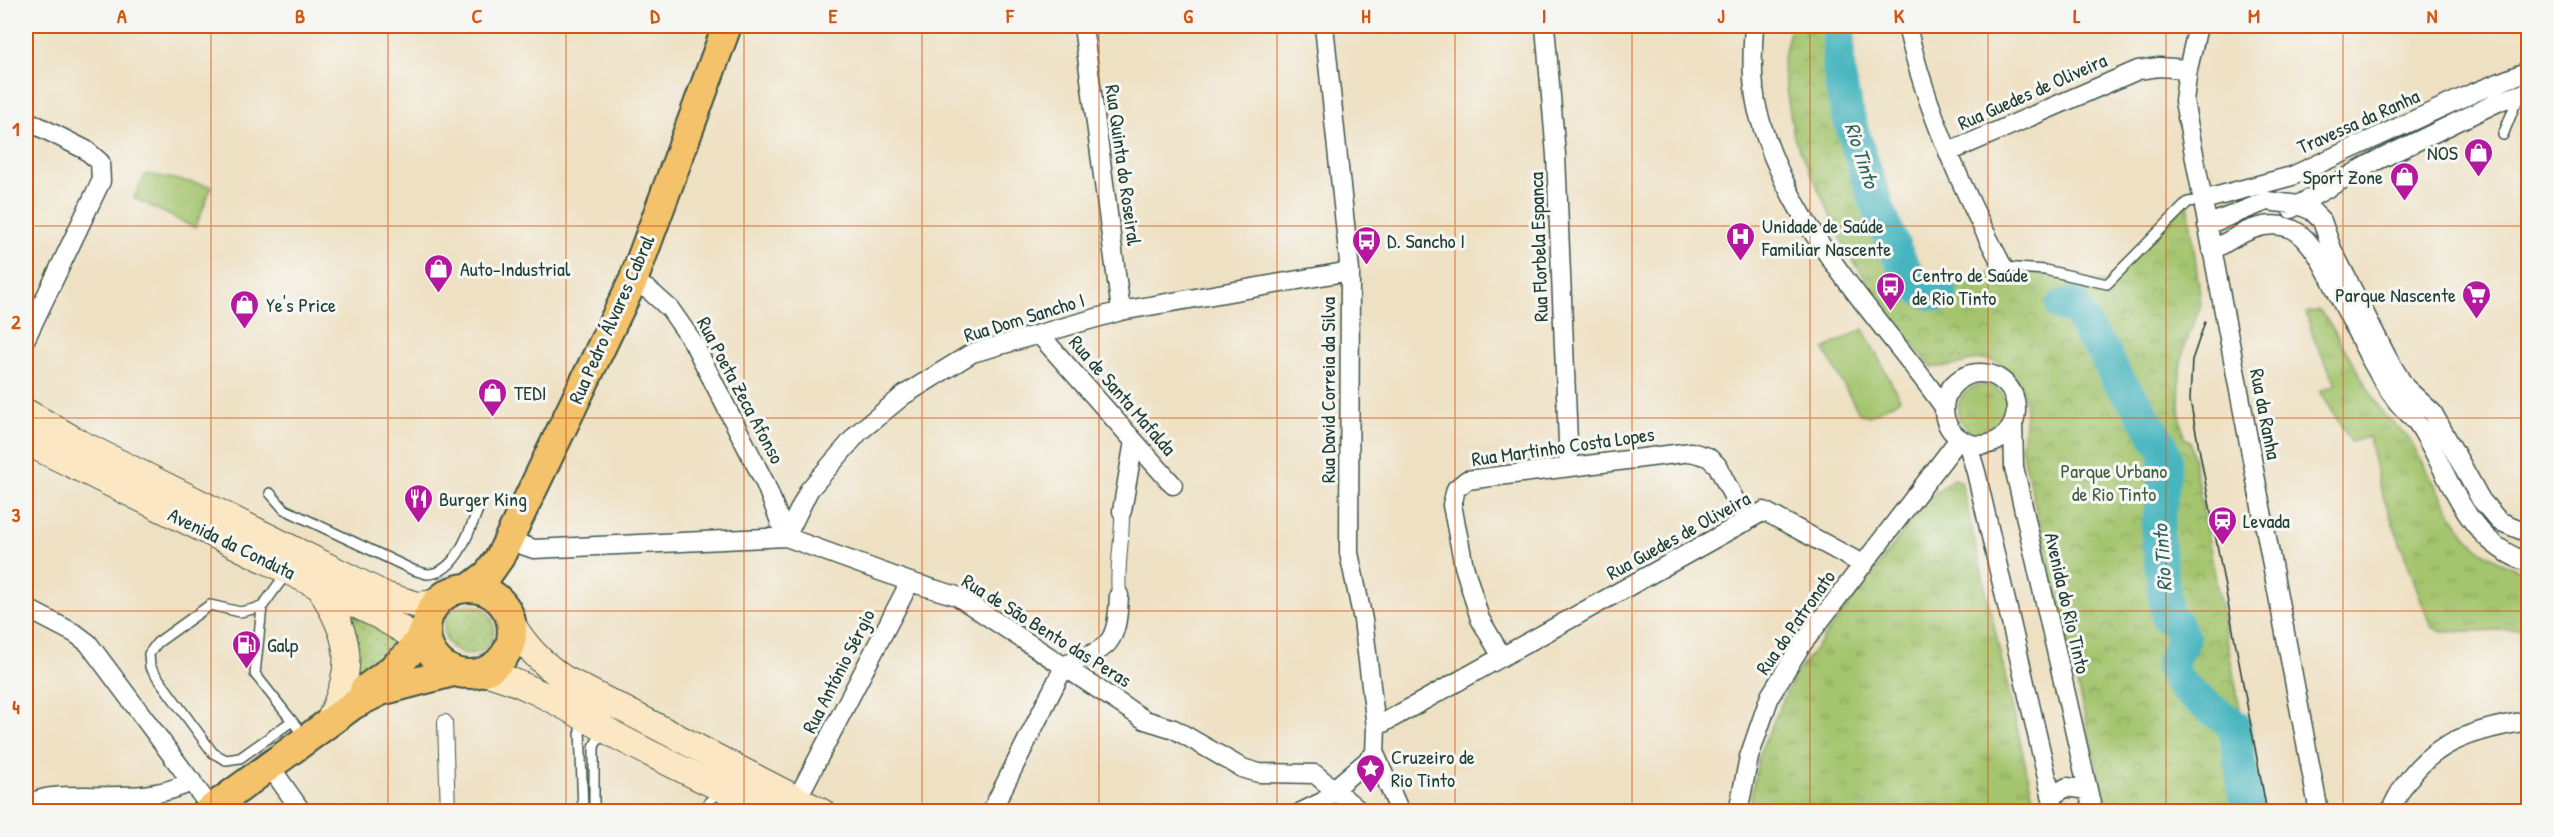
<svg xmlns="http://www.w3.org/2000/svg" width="2554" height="837" font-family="'Patrick Hand',sans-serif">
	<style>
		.grass { fill: url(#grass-tufts); stroke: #628151; stroke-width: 1.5 }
		.park { fill: url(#park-crowns); stroke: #628151; stroke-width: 1.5 }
		.garden { fill: url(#garden-dots); stroke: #628151; stroke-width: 1.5 }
		.pitch { fill: #a4c56e; stroke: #628151; stroke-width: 1.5 }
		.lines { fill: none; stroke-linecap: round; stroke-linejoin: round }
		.river { stroke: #46b5bf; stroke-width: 33 }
		.service-casing { stroke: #3e5549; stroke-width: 12 }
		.pedestrian-casing { stroke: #3e5549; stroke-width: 16 }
		.minor-casing { stroke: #3e5549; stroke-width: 21 }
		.secondary-casing { stroke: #3e5549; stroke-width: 28 }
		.primary-casing { stroke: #3e5549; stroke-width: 32 }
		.service { stroke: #fff; stroke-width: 9 }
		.pedestrian { stroke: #fff; stroke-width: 14 }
		.minor { stroke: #fff; stroke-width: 18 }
		.secondary { stroke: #fbe7c3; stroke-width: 26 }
		.primary { stroke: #f4c26a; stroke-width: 28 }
		.tram { stroke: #1f3d34; stroke-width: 1.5 }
		.grid { fill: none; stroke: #d45610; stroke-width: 1.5; stroke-opacity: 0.55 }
		.labels { text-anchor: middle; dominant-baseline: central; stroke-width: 6; stroke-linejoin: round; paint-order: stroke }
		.street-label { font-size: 20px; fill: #1f3d34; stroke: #f6f6f2 }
		.poi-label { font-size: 20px; fill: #1f3d34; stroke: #f6f6f2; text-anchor: start }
		.park-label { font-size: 20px; fill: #405f42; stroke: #f6f6f2 }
		.water-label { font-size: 21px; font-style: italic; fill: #2b615e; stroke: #f6f6f2 }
		.neatline { fill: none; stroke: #d45610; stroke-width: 2 }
		.grid-label { font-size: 20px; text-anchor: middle; font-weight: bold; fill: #d45610 }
	</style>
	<defs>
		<pattern id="grass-tufts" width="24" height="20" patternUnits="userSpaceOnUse" patternTransform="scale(1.5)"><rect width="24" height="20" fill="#a4c56e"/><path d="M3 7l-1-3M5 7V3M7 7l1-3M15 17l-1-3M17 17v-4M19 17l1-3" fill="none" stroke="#85a15b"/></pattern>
		<pattern id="park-crowns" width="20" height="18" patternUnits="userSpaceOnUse" patternTransform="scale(1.5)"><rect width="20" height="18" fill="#a4c56e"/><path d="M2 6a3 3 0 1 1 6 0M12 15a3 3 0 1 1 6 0" fill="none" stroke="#85a15b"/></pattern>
		<pattern id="garden-dots" width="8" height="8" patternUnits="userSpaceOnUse" patternTransform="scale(1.5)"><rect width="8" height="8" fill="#a4c56e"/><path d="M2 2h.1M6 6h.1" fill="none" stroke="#85a15b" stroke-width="1.8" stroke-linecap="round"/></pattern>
	</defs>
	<rect width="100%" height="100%" fill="#f6f6f2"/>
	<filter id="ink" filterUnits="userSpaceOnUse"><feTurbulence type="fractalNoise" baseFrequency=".0167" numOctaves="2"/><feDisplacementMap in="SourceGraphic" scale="12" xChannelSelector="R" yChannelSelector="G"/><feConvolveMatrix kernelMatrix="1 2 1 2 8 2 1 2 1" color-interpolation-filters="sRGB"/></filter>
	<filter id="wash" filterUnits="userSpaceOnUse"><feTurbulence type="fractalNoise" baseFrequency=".008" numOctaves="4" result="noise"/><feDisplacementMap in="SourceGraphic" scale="24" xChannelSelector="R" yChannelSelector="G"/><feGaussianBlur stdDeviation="1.35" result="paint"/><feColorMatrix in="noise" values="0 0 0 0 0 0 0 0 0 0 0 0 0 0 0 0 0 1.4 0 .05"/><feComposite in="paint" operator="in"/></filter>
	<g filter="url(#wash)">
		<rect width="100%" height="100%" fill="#eee0c2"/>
		<path class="grass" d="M2319 310 2327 319 2383 414 2406 434 2457 523 2477 548 2498 561 2528 574V629L2442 632 2431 627 2379 485 2369 437 2351 442 2320 391 2336 384 2314 339 2306 313Z
			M1958 410a25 25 0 1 1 50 0a25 25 0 1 1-50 0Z
			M1953 479 1961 481 2036 811 1748 812 1759 754 1793 678 1930 497Z"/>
		<path class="park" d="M1791 26H1853L1854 79 1872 162 1906 241 1926 273 1954 289 2003 267 2107 283 2188 202 2201 304 2184 348 2180 369 2179 408 2184 438 2190 441 2259 811H2107L2021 446C2023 434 2026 421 2026 409 2025 384 2008 360 1982 359 1970 359 1962 365 1951 366 1945 367 1938 367 1932 367L1894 321 1848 253 1794 137 1782 64Z"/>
		<path class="garden" d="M444 629a25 25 0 1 1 50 0a25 25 0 1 1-50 0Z
			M345 610 404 643 352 687Z"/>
		<path class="pitch" d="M146 174 212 186 195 228 134 198Z
			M1863 329 1900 399 1869 416 1859 413 1824 349Z"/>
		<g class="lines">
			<path class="river" d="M1840 26C1837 45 1838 65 1841 85 1848 123 1892 265 1919 288 1926 293 1934 294 1941 295
				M2062 306 2073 304 2089 333 2104 352 2116 377 2136 404 2162 446 2166 458 2157 535 2167 617 2178 626 2184 640C2179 647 2172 656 2172 666 2173 687 2218 713 2234 725L2248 812"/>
		</g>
	</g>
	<g filter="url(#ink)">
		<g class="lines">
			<defs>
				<path id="service" d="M2503 135 2515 105 2522 97
					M2003 267 2045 270 2107 284 2188 202 2203 200
					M270 493 284 509 413 570C417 571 422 573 427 574 458 574 470 527 480 505
					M288 571 262 607 255 674 304 736
					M262 607 240 612 210 605 157 643 149 654 150 667 213 753 226 760 240 758 292 721
					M583 809 580 729C584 714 592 706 608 714
					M594 809V748C595 740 601 738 608 735
					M709 812V802L719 791"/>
				<path id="pedestrian" d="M1119 595C1116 566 1123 539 1122 511
					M445 722 448 812"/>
				<path id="minor" d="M1083 26 1121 311
					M1324 26 1350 271 1349 553 1363 620 1376 727 1375 754 1400 812
					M1545 26 1556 155 1569 466
					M1754 26C1752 54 1751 84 1758 112 1789 229 1875 311 1944 407
					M1907 26C1926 110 1963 191 2003 267
					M2198 26 2188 69 2184 101 2319 812
					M26 120 86 150 100 162 101 181 26 338
					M1949 152 2138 70 2159 67 2188 69
					M2203 200 2292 176 2473 93 2528 71
					M2291 209 2370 164 2500 101 2528 92
					M2207 225 2267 201 2299 205 2312 211 2322 221 2332 249 2388 359 2405 387 2433 413 2481 500 2499 521 2528 533
					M2212 251C2236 236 2263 217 2292 229 2317 240 2336 293 2349 316 2363 345 2377 375 2396 400 2403 410 2414 417 2420 427 2451 477 2466 543 2528 562
					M633 281 650 291 670 309 693 342 765 483 786 537
					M1039 334 1173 485
					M1944 409a36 36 0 1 1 72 0a36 36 0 1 1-72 0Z
					M2013 424 2014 467 2093 812
					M1967 442 1976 472 2055 812
					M1122 511 1134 441
					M786 537 809 490 859 432 904 395 972 353 1121 311 1350 271
					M508 540 534 549 786 537 910 582 957 596 1145 720 1174 729 1242 768 1259 773 1315 774 1361 812
					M26 608 76 634 88 643 211 808
					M1502 657 1480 619 1464 566 1452 505 1456 489 1467 480 1691 452 1708 457 1717 465 1746 522
					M1376 727 1764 511 1864 565
					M269 765 302 812
					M2051 796 2067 787 2088 790
					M26 804C34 802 44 797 53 797 99 793 150 804 192 781
					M799 810 797 799 910 582
					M991 812 1065 665C1110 648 1117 645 1119 595
					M1301 812 1324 801 1335 788 1375 754
					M1738 812 1749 757 1770 696 1800 647 1959 439
					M2390 812C2418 747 2463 731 2528 721"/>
				<path id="secondary" d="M26 412 82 444 387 596 418 605 435 603
					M26 442 379 616 418 639 432 654
					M319 586C351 641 356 661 329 721
					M512 624C526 647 541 662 563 678L822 812
					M483 672C530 683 573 712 615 735 666 763 719 787 771 812"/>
				<path id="primary" d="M471 587 488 574 500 557 633 281 727 26
					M426 631a43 43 0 1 1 86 0a43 43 0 1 1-86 0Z
					M364 690C389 671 412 658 425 628
					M207 812 353 705 381 691 453 672"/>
			</defs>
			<use href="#service" class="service-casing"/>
			<use href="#pedestrian" class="pedestrian-casing"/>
			<use href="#minor" class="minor-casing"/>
			<use href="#secondary" class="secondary-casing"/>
			<use href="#primary" class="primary-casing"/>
			<use href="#service" class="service"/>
			<use href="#pedestrian" class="pedestrian"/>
			<use href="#minor" class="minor"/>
			<use href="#secondary" class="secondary"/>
			<use href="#primary" class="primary"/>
			<path class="tram" d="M2205 322 2192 360 2190 400 2267 812"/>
		</g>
	</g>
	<path class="grid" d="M211 26V812M388 26V812M566 26V812M744 26V812M922 26V812M1099 26V812M1277 26V812M1455 26V812M1632 26V812M1810 26V812M1988 26V812M2166 26V812M2343 26V812M26 226H2528M26 418H2528M26 611H2528"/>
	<defs>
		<symbol id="shop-pin" viewBox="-11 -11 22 30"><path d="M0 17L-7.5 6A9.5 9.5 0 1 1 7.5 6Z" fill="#b5179e" stroke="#f6f6f2"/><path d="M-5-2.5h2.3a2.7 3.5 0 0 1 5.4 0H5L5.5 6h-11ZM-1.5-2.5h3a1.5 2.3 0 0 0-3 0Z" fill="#fff"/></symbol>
		<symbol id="hospital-pin" viewBox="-11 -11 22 30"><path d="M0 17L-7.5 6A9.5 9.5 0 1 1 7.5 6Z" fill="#b5179e" stroke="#f6f6f2"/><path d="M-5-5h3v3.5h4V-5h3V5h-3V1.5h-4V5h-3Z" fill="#fff"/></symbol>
		<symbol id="bus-pin" viewBox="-11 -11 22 30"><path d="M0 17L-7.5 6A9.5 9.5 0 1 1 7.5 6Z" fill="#b5179e" stroke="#f6f6f2"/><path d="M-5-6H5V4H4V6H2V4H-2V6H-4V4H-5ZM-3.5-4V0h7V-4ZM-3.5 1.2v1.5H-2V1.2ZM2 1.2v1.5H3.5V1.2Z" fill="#fff"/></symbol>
		<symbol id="supermarket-pin" viewBox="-11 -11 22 30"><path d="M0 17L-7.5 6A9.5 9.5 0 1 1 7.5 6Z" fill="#b5179e" stroke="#f6f6f2"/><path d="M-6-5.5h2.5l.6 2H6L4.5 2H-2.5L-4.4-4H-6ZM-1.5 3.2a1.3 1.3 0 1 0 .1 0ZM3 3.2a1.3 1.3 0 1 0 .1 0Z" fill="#fff"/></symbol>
		<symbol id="restaurant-pin" viewBox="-11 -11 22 30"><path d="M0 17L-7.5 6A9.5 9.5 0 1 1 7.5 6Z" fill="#b5179e" stroke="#f6f6f2"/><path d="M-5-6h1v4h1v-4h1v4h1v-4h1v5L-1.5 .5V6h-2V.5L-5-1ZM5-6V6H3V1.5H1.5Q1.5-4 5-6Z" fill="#fff"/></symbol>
		<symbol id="station-pin" viewBox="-11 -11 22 30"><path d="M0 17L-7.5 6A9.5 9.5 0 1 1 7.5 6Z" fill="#b5179e" stroke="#f6f6f2"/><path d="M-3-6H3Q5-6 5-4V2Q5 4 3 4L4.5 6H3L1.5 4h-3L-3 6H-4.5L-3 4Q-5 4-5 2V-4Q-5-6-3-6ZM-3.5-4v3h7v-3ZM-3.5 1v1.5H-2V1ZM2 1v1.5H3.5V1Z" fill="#fff"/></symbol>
		<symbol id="fuel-pin" viewBox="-11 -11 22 30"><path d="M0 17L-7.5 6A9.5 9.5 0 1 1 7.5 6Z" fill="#b5179e" stroke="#f6f6f2"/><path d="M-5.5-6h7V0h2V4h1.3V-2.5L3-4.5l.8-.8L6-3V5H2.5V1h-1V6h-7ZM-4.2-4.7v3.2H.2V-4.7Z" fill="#fff"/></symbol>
		<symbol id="sight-pin" viewBox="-11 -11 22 30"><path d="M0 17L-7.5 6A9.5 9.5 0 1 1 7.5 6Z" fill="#b5179e" stroke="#f6f6f2"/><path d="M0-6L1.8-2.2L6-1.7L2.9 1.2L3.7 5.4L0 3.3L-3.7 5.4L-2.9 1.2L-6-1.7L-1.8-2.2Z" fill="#fff"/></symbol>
	</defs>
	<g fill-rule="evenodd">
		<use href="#shop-pin" x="2462" y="136" width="33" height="45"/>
		<use href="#shop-pin" x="2388" y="160" width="33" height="45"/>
		<use href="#hospital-pin" x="1724" y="220" width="33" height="45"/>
		<use href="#bus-pin" x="1350" y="224" width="33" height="45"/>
		<use href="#shop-pin" x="422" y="252" width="33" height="45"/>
		<use href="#bus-pin" x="1874" y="270" width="33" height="45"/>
		<use href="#supermarket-pin" x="2460" y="278" width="33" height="45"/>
		<use href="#shop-pin" x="228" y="288" width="33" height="45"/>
		<use href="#shop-pin" x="476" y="376" width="33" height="45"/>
		<use href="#restaurant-pin" x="402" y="482" width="33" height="45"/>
		<use href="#station-pin" x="2206" y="504" width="33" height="45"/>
		<use href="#fuel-pin" x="230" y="628" width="33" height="45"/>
		<use href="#sight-pin" x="1354" y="752" width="33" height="45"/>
	</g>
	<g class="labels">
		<g class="street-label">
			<text transform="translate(2032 91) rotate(-24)">Rua Guedes de Oliveira</text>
			<text transform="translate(2358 121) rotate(-24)">Travessa da Ranha</text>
			<text transform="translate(1124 165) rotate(82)">Rua Quinta do Roseiral</text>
			<text transform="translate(1538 247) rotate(-92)">Rua Florbela Espanca</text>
			<text transform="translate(1024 317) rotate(-17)">Rua Dom Sancho I</text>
			<text transform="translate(611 319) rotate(-66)">Rua Pedro Álvares Cabral</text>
			<text transform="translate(741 390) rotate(62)">Rua Poeta Zeca Afonso</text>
			<text transform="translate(1327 390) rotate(-90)">Rua David Correia da Silva</text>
			<text transform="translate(1123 395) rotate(49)">Rua de Santa Mafalda</text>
			<text transform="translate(2266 414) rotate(79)">Rua da Ranha</text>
			<text transform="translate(1563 446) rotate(-8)">Rua Martinho Costa Lopes</text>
			<text transform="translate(1678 535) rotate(-29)">Rua Guedes de Oliveira</text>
			<text transform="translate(232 543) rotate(26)">Avenida da Conduta</text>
			<text transform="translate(2068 603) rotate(77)">Avenida do Rio Tinto</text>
			<text transform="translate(1795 622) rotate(-55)">Rua do Patronato</text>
			<text transform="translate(1047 630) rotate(32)">Rua de São Bento das Peras</text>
			<text transform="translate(838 671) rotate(-63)">Rua António Sérgio</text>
		</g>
		<g class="poi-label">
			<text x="2458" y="152" text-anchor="end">NOS</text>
			<text x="2383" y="176" text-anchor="end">Sport Zone</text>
			<text x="1762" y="225">Unidade de Saúde<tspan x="1762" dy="23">Familiar Nascente</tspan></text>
			<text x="1387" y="240">D. Sancho I</text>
			<text x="460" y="268">Auto-Industrial</text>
			<text x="1912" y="274">Centro de Saúde<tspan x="1912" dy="23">de Rio Tinto</tspan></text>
			<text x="2456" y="294" text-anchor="end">Parque Nascente</text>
			<text x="266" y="304">Ye's Price</text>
			<text x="514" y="392">TEDI</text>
			<text x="439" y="498">Burger King</text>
			<text x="2243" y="520">Levada</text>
			<text x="267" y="644">Galp</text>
			<text x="1391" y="756">Cruzeiro de<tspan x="1391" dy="23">Rio Tinto</tspan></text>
		</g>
		<g class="park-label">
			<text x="2114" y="470">Parque Urbano<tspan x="2114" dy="23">de Rio Tinto</tspan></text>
		</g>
		<g class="water-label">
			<text transform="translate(1862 155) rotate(72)">Rio Tinto</text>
			<text transform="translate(2162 558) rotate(-94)">Rio Tinto</text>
		</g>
	</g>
	<rect width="2554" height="837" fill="none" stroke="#f6f6f2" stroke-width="66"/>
	<rect x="33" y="33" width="2488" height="771" class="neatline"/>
	<g class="grid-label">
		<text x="122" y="23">A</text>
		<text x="300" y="23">B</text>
		<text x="477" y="23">C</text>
		<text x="655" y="23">D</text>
		<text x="833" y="23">E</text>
		<text x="1010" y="23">F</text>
		<text x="1188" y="23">G</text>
		<text x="1366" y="23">H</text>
		<text x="1544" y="23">I</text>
		<text x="1721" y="23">J</text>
		<text x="1899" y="23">K</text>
		<text x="2077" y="23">L</text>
		<text x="2254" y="23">M</text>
		<text x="2432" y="23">N</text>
		<text x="16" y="136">1</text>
		<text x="16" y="329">2</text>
		<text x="16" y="522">3</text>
		<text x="16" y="714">4</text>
	</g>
</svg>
